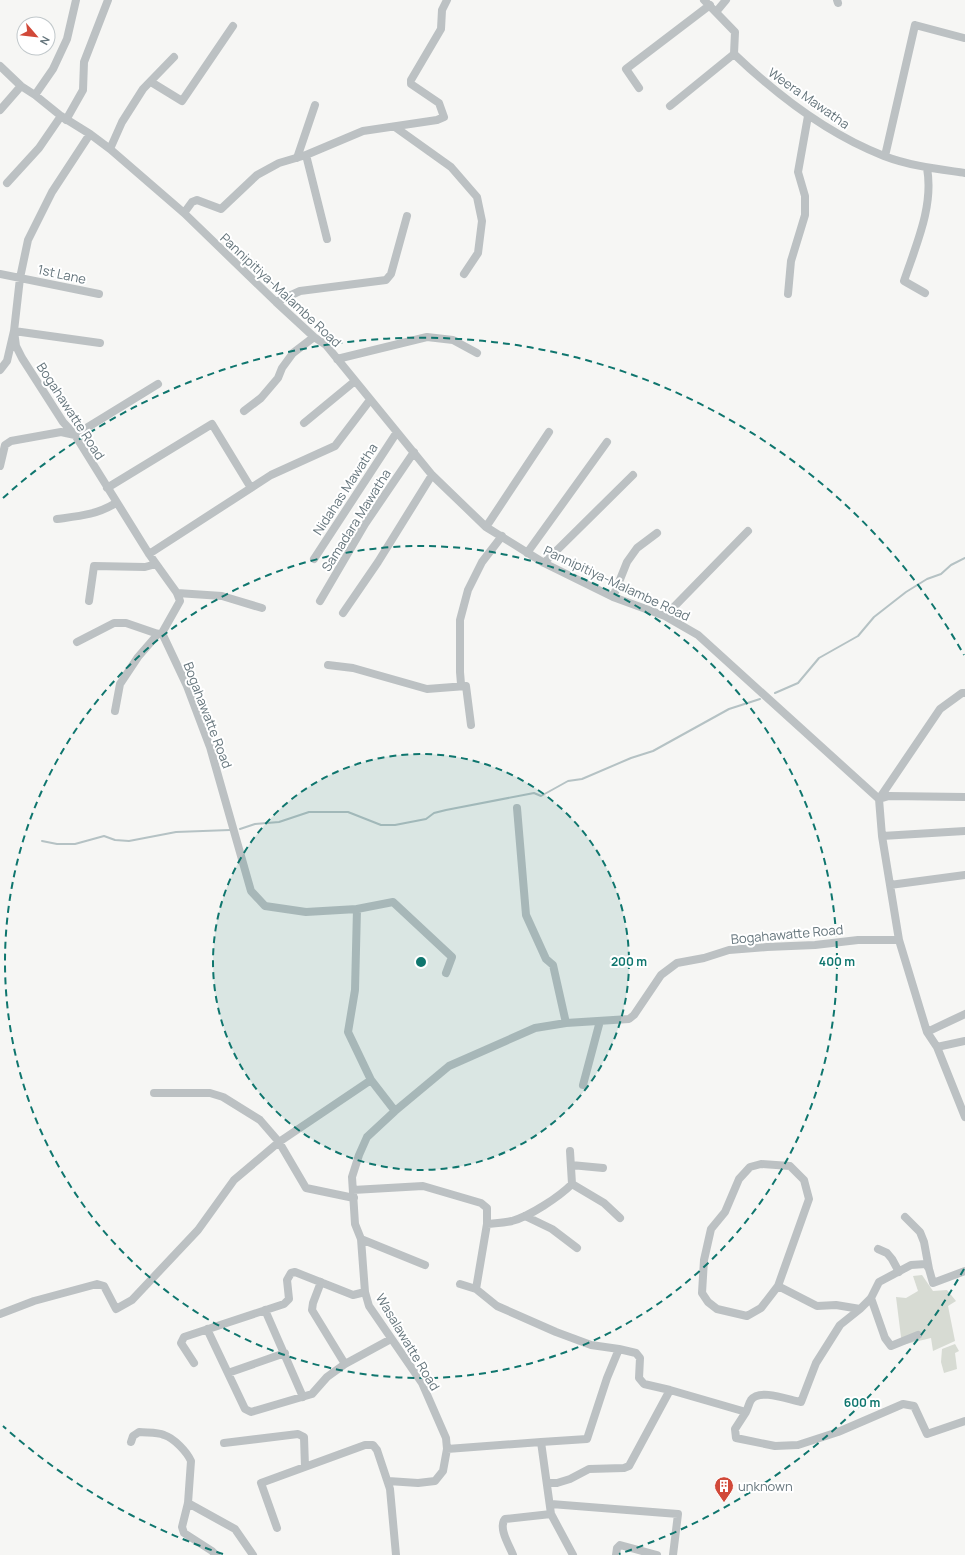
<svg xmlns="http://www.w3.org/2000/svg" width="965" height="1555" font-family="Manrope,sans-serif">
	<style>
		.green { fill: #d7dbd3 }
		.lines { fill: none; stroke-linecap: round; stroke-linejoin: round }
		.stream { stroke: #b5c2c4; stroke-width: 2 }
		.minor { stroke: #bcc1c3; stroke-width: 8 }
		.ring { fill: none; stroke: #0f766e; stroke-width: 2; stroke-dasharray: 7 5 }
		.labels { text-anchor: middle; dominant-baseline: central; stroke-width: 4; stroke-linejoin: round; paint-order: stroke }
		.street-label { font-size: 13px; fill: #65757c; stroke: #fff }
		.poi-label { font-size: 13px; fill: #65757c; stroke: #fff; text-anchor: start }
		.centre { fill: #0f766e; stroke: #fff; stroke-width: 2 }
		.ring-label { font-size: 12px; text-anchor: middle; font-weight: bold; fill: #0f766e; stroke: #fff; stroke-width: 4; stroke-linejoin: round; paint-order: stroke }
	</style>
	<rect width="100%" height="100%" fill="#f6f6f4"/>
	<path class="green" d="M922 1275 933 1291 947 1290 956 1301 948 1306 955 1341 933 1351 931 1338 902 1345 896 1297 906 1298 918 1291 913 1276Z
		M955 1344 959 1351 955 1353 957 1369 944 1373 941 1362 942 1349Z"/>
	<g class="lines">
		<path class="stream" d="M775 693 798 683 819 658 858 636 874 617 906 592 927 579 941 574 951 565 965 558
			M240 829 255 824 279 822 309 812H348L381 825H395L426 819 434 813 446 810 534 793 541 796 568 781 582 779 631 758 653 751 729 709 760 699
			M42 841 57 844H75L104 836 115 840 129 841 176 832 230 830"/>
		<path class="minor" d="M704 0 735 32 734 54C778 96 827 134 884 156 910 166 938 169 965 173
			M837 0 838 3
			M716 12 726 0
			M0 66 21 86 35 95 61 116 90 134 110 149 184 213 276 302 314 337 326 345 432 475 486 527 544 563 613 597 665 616 698 635 879 799 882 836 899 940 927 1032 937 1047 965 1117
			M151 82 182 101 233 26
			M639 88 626 69 710 5
			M35 95 53 69 67 39 76 0
			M670 106 734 54
			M0 110 21 86
			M66 120 83 90 84 62 108 0
			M395 127 451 167 477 197 482 221 478 253 464 274
			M90 134 52 192 28 240 20 278 14 331 16 346 22 358 63 422 75 435 149 554 177 593 180 601 162 633 187 686 210 747 251 891 265 906 306 912 357 909 355 990 348 1032 371 1080 395 1111 367 1137 359 1155 352 1177 355 1224 361 1239 365 1292 369 1306 422 1383 446 1438 447 1449 541 1442 551 1514 573 1555
			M110 149 122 122 143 89 174 57
			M306 155 327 239
			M885 156 915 25 964 38
			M297 158 315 105
			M7 183 39 148 61 116
			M184 213 192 202 197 200 221 209 257 175 279 163 306 155 363 131 437 120 444 117 439 103 411 84V80L441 29 442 10 447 0
			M0 274 99 294
			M925 293 904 281C916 245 934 206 927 168
			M788 294 791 261 805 215V196L798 172 808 116
			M276 302 300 291 386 280 391 274 407 216
			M337 359 427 337 453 340 477 353
			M0 370 7 361 14 331 100 343
			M244 411 261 398 278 378 282 368 293 353 314 337
			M304 423 355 381
			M0 466 5 445 11 441 61 432 75 435 158 384
			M107 488 212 424 251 488
			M57 519C80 516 96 515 116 503
			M486 527 549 432
			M527 553 607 442
			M149 554 271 475 335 446 370 400
			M314 559 397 432
			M544 563 633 475
			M177 593 222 596 262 608
			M613 597 627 562 637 548 657 533
			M89 601 94 566 145 567 156 564
			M320 601 365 524 414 452
			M343 613 378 562 432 475
			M665 616 748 531
			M77 642 114 623H126L158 634
			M328 665 353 668 427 689 466 686
			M115 711 120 684 138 657 158 634 162 633
			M471 725 466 686 461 684 460 672V620L468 590 482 562 502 536
			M879 799 940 709 962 693H965
			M879 799 889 796 965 797
			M517 808 526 915 546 959 553 965 566 1023
			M882 836 965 831
			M890 885 965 875
			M357 909 393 902 452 957 446 973
			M927 1032 965 1014
			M937 1047 965 1041
			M583 1085 600 1021
			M154 1093H210L223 1097 260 1120 279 1142 306 1188 354 1198
			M395 1111 449 1066 535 1028 566 1023 629 1019 634 1015 661 975 677 963 704 958 729 950 767 947 815 945 858 940H899
			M761 1164 790 1166 804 1180 809 1199 778 1286 761 1308 747 1316 717 1309 708 1302 702 1293 704 1260 711 1229 725 1212 739 1179 750 1167Z
			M571 1165 603 1168
			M572 1184 604 1203 620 1218
			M353 1190 423 1186 481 1203 487 1208V1224L476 1289
			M525 1216 552 1229 577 1248
			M905 1217 920 1232 924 1242 929 1269
			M487 1224C495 1223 504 1223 512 1221 530 1216 559 1197 572 1184L570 1151
			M361 1239 425 1265
			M878 1249 887 1253 892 1259 899 1272
			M321 1282 313 1303 312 1310 345 1364
			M460 1284 476 1289 497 1306 556 1332 591 1345 619 1349 607 1378 587 1439 541 1442
			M778 1286 817 1306 836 1305 860 1309 871 1298 879 1282 911 1265 926 1264 929 1269 933 1283 965 1271
			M871 1298 885 1338 891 1346 918 1335
			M265 1310 303 1397
			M0 1314 34 1301 97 1284 104 1286 116 1309 132 1300 198 1230 234 1180 279 1142 371 1080
			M207 1329 245 1409 251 1412 312 1394 327 1377 345 1364 391 1339
			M619 1349 636 1353 640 1358 639 1378 644 1384 670 1390 746 1412 735 1429 736 1438 775 1446 798 1445 838 1432 903 1404 914 1406 927 1434 965 1421
			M194 1363 181 1343 184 1337 284 1304 289 1299 287 1280 291 1273 295 1272 353 1295 365 1292
			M228 1373 285 1353
			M746 1412C748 1408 749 1403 751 1400 760 1388 789 1400 801 1402L816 1363 840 1325 860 1309
			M131 1442 133 1436 139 1432C147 1433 157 1432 164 1435 174 1438 187 1452 191 1461L188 1503 182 1527 184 1533 212 1551 216 1555
			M224 1443 298 1434 304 1437 305 1467
			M388 1481 418 1483 435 1481 443 1471 447 1449
			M548 1483H557L570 1479 589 1469 624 1468 629 1466 670 1390
			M188 1503 235 1529 253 1555
			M551 1504 678 1514 673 1555
			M277 1528 261 1483 365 1445H373L377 1450 390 1489 396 1555
			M513 1555C509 1545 498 1528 505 1519L551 1514
			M616 1555 617 1548 620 1545 657 1555"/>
	</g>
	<circle cx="421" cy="962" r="208" fill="#0f766e" fill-opacity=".12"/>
	<g class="ring">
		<circle cx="421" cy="962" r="208"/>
		<circle cx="421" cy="962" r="416"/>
		<path d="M964 1269A624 624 0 0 1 619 1554M223 1554A624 624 0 0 1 3 1426M3 498A624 624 0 0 1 964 655"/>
	</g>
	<defs>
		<symbol id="building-pin" viewBox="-11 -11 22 30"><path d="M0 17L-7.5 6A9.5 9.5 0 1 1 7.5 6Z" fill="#d14939" stroke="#fff"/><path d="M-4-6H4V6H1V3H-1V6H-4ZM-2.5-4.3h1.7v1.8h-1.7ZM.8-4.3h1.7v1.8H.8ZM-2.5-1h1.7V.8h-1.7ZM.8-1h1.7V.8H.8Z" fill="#fff"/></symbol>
	</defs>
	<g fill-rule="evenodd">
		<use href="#building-pin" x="713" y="1475" width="22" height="30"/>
	</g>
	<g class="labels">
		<g class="street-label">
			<text transform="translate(809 98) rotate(35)">Weera Mawatha</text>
			<text transform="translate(62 274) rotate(12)">1st Lane</text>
			<text transform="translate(281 290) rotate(43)">Pannipitiya-Malambe Road</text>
			<text transform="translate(71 411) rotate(57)">Bogahawatte Road</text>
			<text transform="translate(345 489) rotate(-57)">Nidahas Mawatha</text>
			<text transform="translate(356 520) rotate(-58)">Samadara Mawatha</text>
			<text transform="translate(617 583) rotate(25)">Pannipitiya-Malambe Road</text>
			<text transform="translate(208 715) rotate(69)">Bogahawatte Road</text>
			<text transform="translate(787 934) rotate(-5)">Bogahawatte Road</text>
			<text transform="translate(408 1342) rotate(59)">Wasalawatte Road</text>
		</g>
		<g class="poi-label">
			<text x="738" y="1486">unknown</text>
		</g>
	</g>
	<circle cx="421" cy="962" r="6" class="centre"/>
	<g class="ring-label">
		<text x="629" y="966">200 m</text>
		<text x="837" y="966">400 m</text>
		<text x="862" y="1407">600 m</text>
	</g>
	<g transform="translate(36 36) rotate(118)"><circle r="19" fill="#ffffff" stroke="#c1c8cb"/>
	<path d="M0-3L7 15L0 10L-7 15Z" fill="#d14939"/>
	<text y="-6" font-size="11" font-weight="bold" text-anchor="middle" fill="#65757c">N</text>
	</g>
</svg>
